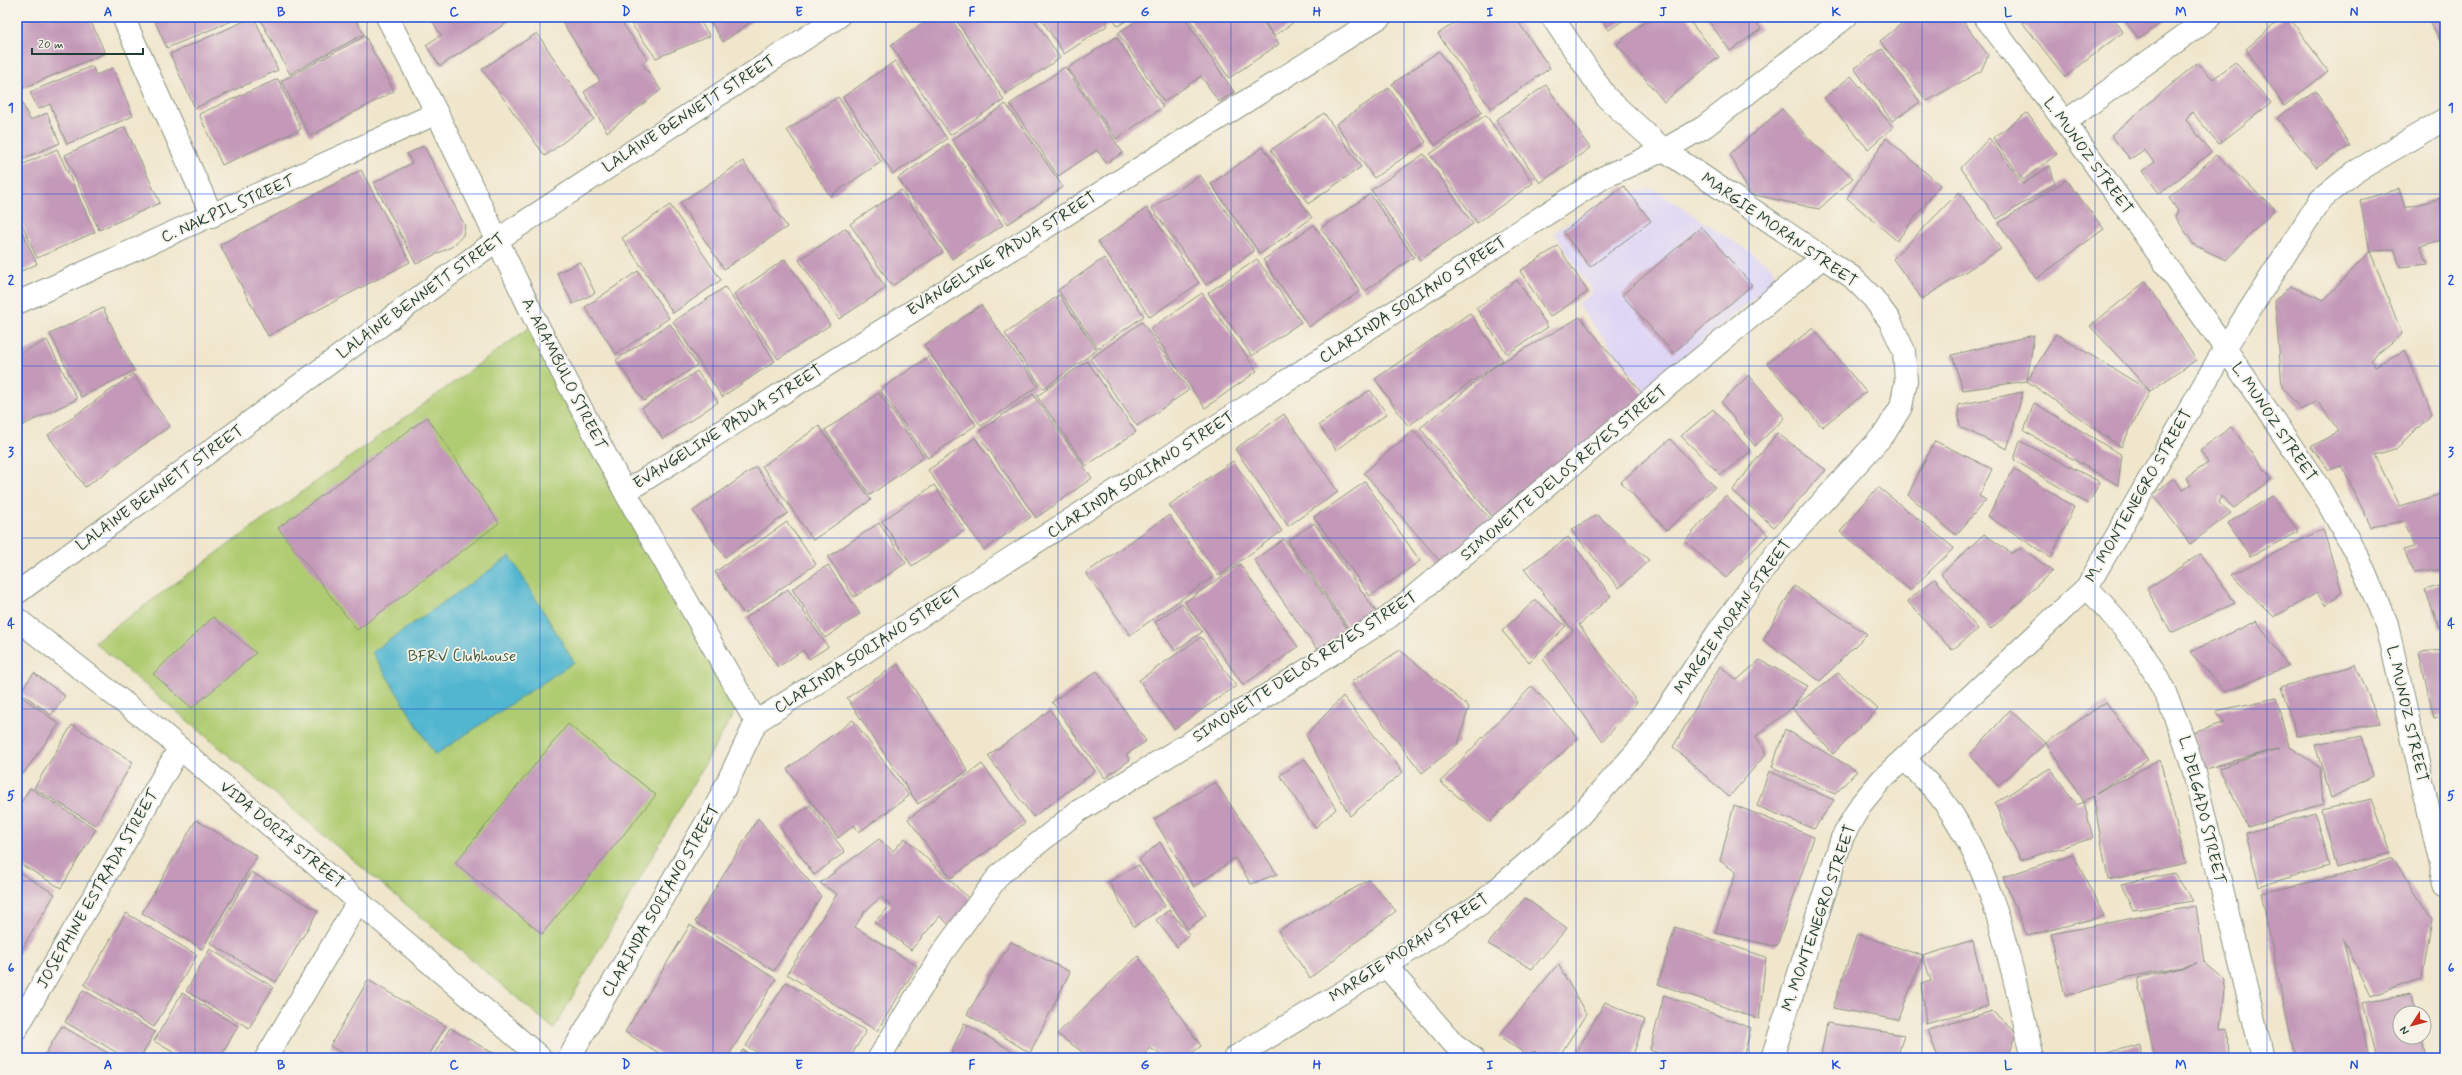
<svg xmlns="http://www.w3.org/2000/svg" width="2462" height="1075" font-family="Mynerve,sans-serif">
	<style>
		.built { fill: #ded5f5 }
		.green { fill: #b0cc72; stroke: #688453 }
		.water { fill: #51b6d0; stroke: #387a82 }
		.building { fill: #c398b8 }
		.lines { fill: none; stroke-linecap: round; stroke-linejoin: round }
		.street-casing { stroke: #889280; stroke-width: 24 }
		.secondary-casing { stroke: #889280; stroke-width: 24 }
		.street { stroke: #fff; stroke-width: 22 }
		.secondary { stroke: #fff; stroke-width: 22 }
		.grid { fill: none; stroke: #1d4ed8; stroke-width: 1; stroke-opacity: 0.55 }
		.labels { text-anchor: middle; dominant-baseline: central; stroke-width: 3.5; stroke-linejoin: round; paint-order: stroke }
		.street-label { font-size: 16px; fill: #1f3d34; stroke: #f7f3e8 }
		.park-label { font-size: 16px; fill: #3c5a40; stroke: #f7f3e8 }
		.neatline { fill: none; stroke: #1d4ed8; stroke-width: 1.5 }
		.grid-label { font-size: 13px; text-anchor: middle; font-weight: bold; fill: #1d4ed8 }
	</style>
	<rect width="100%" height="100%" fill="#f7f3e8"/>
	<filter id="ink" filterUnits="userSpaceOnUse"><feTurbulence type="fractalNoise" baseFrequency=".025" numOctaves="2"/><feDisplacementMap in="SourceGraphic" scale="8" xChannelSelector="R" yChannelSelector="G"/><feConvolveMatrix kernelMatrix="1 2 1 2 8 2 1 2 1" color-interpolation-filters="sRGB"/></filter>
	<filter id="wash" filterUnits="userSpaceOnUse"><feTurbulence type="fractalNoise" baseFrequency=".012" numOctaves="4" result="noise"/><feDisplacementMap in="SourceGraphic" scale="16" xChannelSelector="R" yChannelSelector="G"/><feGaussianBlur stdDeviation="0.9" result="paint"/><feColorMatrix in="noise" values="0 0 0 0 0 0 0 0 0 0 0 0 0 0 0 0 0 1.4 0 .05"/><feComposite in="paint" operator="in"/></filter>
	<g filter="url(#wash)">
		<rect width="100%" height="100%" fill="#f0e6cc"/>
		<path class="built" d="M1652 188 1771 266 1774 273 1773 282 1644 390 1577 304 1593 292 1554 232 1608 198Z"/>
		<path class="green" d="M536 323 743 697 554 1029 94 642Z"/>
		<path class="water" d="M510 556 574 662 435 755 372 652Z"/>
		<g id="blocks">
			<path class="building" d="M33 17H89L105 53 19 90 17 85V24Z
				M153 17H241L167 48Z
				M254 17 278 70 195 108 170 54Z
				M270 17H354L364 34 290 74 261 21Z
				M430 17H516L440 66 426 45 441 35Z
				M559 17H618L648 60 642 63 661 90 607 132 584 92 600 81Z
				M626 17H697L710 36 656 58Z
				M708 17H758L723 42Z
				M933 17H950L1004 100 950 135 891 45Z
				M954 17H1033L1060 58 1006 94Z
				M1040 17H1103L1108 25 1064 54Z
				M1112 17H1132L1118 26Z
				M1142 17H1184L1234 92 1219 102 1201 76 1164 102 1118 33Z
				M1188 17H1260L1279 44 1229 78Z
				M1261 17H1301L1274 36Z
				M1463 17H1515L1550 68 1491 109 1438 34Z
				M1600 17H1628L1609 30Z
				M1651 17H1686L1719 57 1664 102 1617 44Z
				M1706 17H1752L1761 29 1730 51Z
				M1910 17H1960L1988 55 1981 71 1927 101 1880 41Z
				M2031 17H2113L2123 32 2065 77 2022 22Z
				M2122 17H2169L2139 39Z
				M2283 17H2289L2328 71 2284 106 2246 49Z
				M2427 17H2445V50Z
				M537 33 594 119 545 156 482 69Z
				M365 36 394 91 310 136 281 81Z
				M1116 37 1163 107 1116 139 1068 68Z
				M1882 49 1920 102 1892 121 1854 68Z
				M1439 51 1482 112 1435 145 1392 84Z
				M895 61 947 139 893 174 843 97Z
				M2235 62 2271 103 2219 144 2192 112 2186 120 2211 152 2160 194 2142 171 2155 162 2144 150 2130 159 2111 135 2197 63 2213 79Z
				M92 66 96 75 113 68 133 116 67 144 50 104 38 109 30 92Z
				M1065 67 1123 153 1106 163 1097 150 1058 176 1010 104Z
				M1851 76 1893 127 1868 149 1824 98Z
				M278 79 301 129 222 165 199 114Z
				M1546 85 1590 148 1540 183 1496 120Z
				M1389 88 1426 142 1374 178 1336 124Z
				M2316 91 2350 146 2316 167 2277 118Z
				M838 97 881 162 830 196 787 130Z
				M20 98 30 120 47 113 60 143 17 161V99Z
				M1006 104 1063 187 1008 224 952 140Z
				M1782 109 1815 145 1853 178 1819 209 1750 194 1730 154Z
				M1324 113 1361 167 1308 204 1271 150Z
				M2027 113 2057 154 2023 180 1993 138Z
				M1486 115 1533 183 1477 223 1430 154Z
				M125 127 160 203 99 230 65 155Z
				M1886 138 1940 185 1897 241 1847 198Z
				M1989 138 2023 184 2050 166 2055 184 1997 219 1961 168Z
				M949 144 1003 225 952 259 898 178Z
				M424 146 465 226 463 235 453 246 416 264 374 183 412 163 407 154Z
				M1263 147 1312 218 1260 254 1211 184Z
				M57 149 95 232 37 258 17 213V167Z
				M1424 154 1473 224 1420 260 1371 190Z
				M2216 155 2275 209 2226 260 2194 245 2175 216 2178 211 2169 198Z
				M743 161 787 227 724 269 680 203Z
				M361 170 410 262 268 336 220 245Z
				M1200 175 1254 251 1206 285 1152 208Z
				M2066 180 2104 229 2036 279 1999 223Z
				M1624 186 1651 221 1590 267 1563 232Z
				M2399 189 2405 208 2441 198 2445 239 2420 246 2428 264 2400 267 2395 250 2370 251 2360 200Z
				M901 190 943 252 892 286 850 224Z
				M1959 192 2001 249 1922 299 1893 259Z
				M1370 194 1414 257 1365 291 1321 228Z
				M670 205 721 280 673 313 622 238Z
				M1147 208 1199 283 1150 317 1098 242Z
				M17 220 37 264 17 273Z
				M1314 225 1360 291 1309 327 1263 260Z
				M1701 227 1752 285 1673 353 1622 295Z
				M846 228 886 288 839 319 799 260Z
				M1558 246 1588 292 1550 317 1520 271Z
				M2370 251 2402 334 2370 360 2375 366 2405 350 2432 414 2398 448 2375 455 2400 506 2445 493V569L2414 573 2404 550 2415 547 2404 521 2371 527 2342 466 2329 470 2311 447 2339 431 2317 401 2301 410 2282 387 2275 301 2290 286 2324 300Z
				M1104 258 1144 316 1098 348 1058 290Z
				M785 259 830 325 778 359 734 294Z
				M1257 259 1301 322 1252 356 1208 293Z
				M580 262 595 293 573 304 557 273Z
				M638 271 669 318 616 354 585 307Z
				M1517 280 1548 327 1507 354 1476 308Z
				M2146 281 2196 360 2150 391 2090 326Z
				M725 287 775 361 722 397 673 322Z
				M1202 293 1257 371 1205 408 1150 329Z
				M1059 295 1097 350 1043 389 1005 334Z
				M981 305 1038 386 981 426 924 345Z
				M103 308 134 371 81 397 50 334Z
				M1470 313 1503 360 1408 426 1375 379Z
				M1580 317 1645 397 1495 520 1420 428 1495 366Z
				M1142 322 1189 390 1137 426 1090 359Z
				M670 324 697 365 644 401 616 360Z
				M1813 328 1866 392 1822 427 1767 363Z
				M2056 334 2150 391 2121 447 2027 381Z
				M2034 335 2027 381 1963 390 1952 355Z
				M47 340 77 399 17 428V355Z
				M928 357 976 425 928 458 880 390Z
				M1087 361 1136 432 1086 466 1037 396Z
				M697 371 718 402 663 439 642 408Z
				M133 374 170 426 85 487 48 435Z
				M1749 375 1785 418 1755 446 1721 402Z
				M1370 390 1387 414 1336 450 1319 425Z
				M2023 392 2007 449 1960 427 1958 405Z
				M879 393 924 457 870 495 825 430Z
				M1033 394 1092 478 1036 518 977 433Z
				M2034 403 2122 455 2118 485 2024 431Z
				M1713 409 1751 451 1721 475 1681 436Z
				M1284 414 1338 492 1288 526 1235 449Z
				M427 417 499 523 357 630 278 528Z
				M819 426 871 500 813 540 762 466Z
				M2231 427 2272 479 2234 508 2221 496 2219 503 2231 513 2190 544 2153 495 2173 478 2183 490 2191 485 2186 478 2208 463 2200 450Z
				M1413 430 1495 525 1445 567 1364 473Z
				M1777 433 1826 470 1774 527 1732 491Z
				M975 438 1031 517 984 550 928 470Z
				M1670 439 1715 487 1667 530 1621 482Z
				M1935 441 1992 469 1979 496 1986 500 1956 535 1908 495Z
				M2020 441 2100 482 2088 504 2014 460Z
				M1233 461 1282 531 1219 576 1169 505Z
				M756 467 788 513 725 557 693 511Z
				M2014 469 2074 507 2051 558 1988 516Z
				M1365 482 1420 561 1370 596 1314 517Z
				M934 485 965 530 912 566 882 521Z
				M1878 487 1954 548 1910 590 1840 532Z
				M1725 496 1768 535 1726 578 1685 541Z
				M2272 496 2299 532 2250 556 2228 523Z
				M1169 515 1213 577 1130 635 1086 573Z
				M1597 515 1649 560 1619 588 1571 530Z
				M787 522 816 564 744 614 715 572Z
				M879 523 906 563 854 597 828 557Z
				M1314 523 1379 616 1353 634 1288 541Z
				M2323 529 2342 592 2325 605 2317 593 2274 617 2231 575Z
				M1984 534 2011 553 2022 548 2052 571 1991 629 1941 574Z
				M1568 537 1611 596 1579 625 1637 702 1603 741 1543 659 1573 631 1524 569Z
				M1284 539 1353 637 1323 658 1254 560Z
				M2200 554 2235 603 2171 633 2147 589Z
				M1240 564 1298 647 1243 685 1185 602Z
				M828 565 860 614 825 638 792 589Z
				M1935 579 1978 629 1952 650 1907 601Z
				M2445 584V627L2440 629 2425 590Z
				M1794 586 1867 634 1820 681 1763 640Z
				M788 589 828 647 809 659 803 650 778 667 745 618Z
				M1535 600 1566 626 1529 662 1502 631Z
				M1182 603 1202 632 1175 651 1155 622Z
				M213 617 256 653 192 708 153 674Z
				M2257 621 2288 666 2225 692 2190 652Z
				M1201 637 1236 686 1174 729 1139 680Z
				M1400 650 1469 707 1458 744 1422 773 1351 682Z
				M2445 650V715L2434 718 2419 652Z
				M1760 660 1808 686 1792 708 1838 673 1878 709 1833 754 1792 708 1756 736 1766 754 1729 797 1673 747 1720 666 1737 680Z
				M898 664 968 771 918 804 847 698Z
				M2356 665 2380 724 2297 736 2281 687Z
				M1097 671 1146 741 1126 755 1130 760 1105 778 1052 702Z
				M34 673 65 696 51 715 20 692Z
				M1532 686 1578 738 1489 822 1440 782Z
				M17 693 59 724 23 774 17 770Z
				M1343 696 1403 772 1350 816 1306 735Z
				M2276 698 2289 746 2320 768 2323 804 2248 827 2219 768 2280 748 2205 769 2192 732 2224 723 2216 711Z
				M2106 702 2148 760 2096 793 2160 760 2186 863 2108 880 2093 795 2084 802 2093 838 2021 860 2008 835 1995 803 2050 768 2077 805 2084 802 2046 743Z
				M1050 710 1095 771 1033 817 988 756Z
				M2010 710 2046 743 1998 786 1970 755Z
				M853 720 909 796 859 832 854 825 838 838 787 769Z
				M568 724 656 795 542 934 455 863Z
				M72 725 133 762 95 825 34 788Z
				M1785 729 1857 771 1835 794 1772 767Z
				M2362 736 2373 776 2331 798 2315 745Z
				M1305 759 1336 809 1315 828 1280 775Z
				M982 764 1025 823 951 878 908 819Z
				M1769 771 1834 800 1814 829 1757 806Z
				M1215 782 1277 874 1251 884 1235 858 1194 887 1154 819Z
				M30 788 96 829 61 888 17 862V809Z
				M2372 799 2391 853 2336 868 2321 810Z
				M810 805 845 852 814 875 780 827Z
				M1734 805 1814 837 1778 943 1775 946 1715 933 1736 872 1720 861Z
				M2315 813 2329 866 2259 886 2246 833Z
				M758 818 821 896 774 971 695 922Z
				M196 820 257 856 202 949 142 913Z
				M905 838 976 905 953 929 940 916 911 950 874 922 891 905 881 897 865 911 855 927 917 966 877 1031 787 974 837 894 820 883 879 839 893 851Z
				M1160 842 1206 915 1188 929 1139 860Z
				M2073 854 2104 916 2027 936 2003 877Z
				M2393 858 2432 919 2422 979 2371 996 2343 938 2369 1058H2295L2261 893 2342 875Z
				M1138 865 1165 906 1134 927 1109 882Z
				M17 871 55 894 19 954 17 953Z
				M251 872 318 911 276 982 210 943Z
				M2174 873 2193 901 2133 910 2121 884Z
				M1369 880 1396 911 1310 978 1278 931Z
				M1525 898 1567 928 1532 969 1488 944Z
				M2196 906 2204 962 2225 980 2220 1030 2227 1029 2228 1058H2155L2138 978 2197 963 2129 977 2065 996 2051 934Z
				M1169 910 1189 934 1177 947 1156 920Z
				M126 913 197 955 154 1027 84 985Z
				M690 925 776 979 727 1058H667L625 1032Z
				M1675 927 1766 957 1759 1019 1658 984Z
				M1857 934 1923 956 1973 941 1988 1006 1926 1024 1921 984 1931 981 1923 956 1898 1020 1833 1008Z
				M1011 942 1070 972 1030 1053 967 1014Z
				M210 949 273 987 249 1028 186 991Z
				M1138 956 1201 1046 1185 1058H1166L1150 1048 1141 1058H1091L1057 1034Z
				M1558 964 1586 1014 1558 1058H1541L1535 1051 1527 1055 1499 1036Z
				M368 980 446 1026 427 1058H351L330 1046Z
				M786 982 866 1031 850 1058H766L746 1046Z
				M83 990 155 1032 140 1058H126L65 1022Z
				M182 993 238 1026 220 1058H183L154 1041Z
				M2412 994 2416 1013H2400V1037H2421L2424 1054 2405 1058H2377L2363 1003Z
				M1664 995 1751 1028 1743 1058H1673L1650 1050Z
				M1605 1002 1645 1020 1632 1058H1573Z
				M1992 1011 2017 1033 2008 1058H1938L1928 1030Z
				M964 1023 1024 1058H949Z
				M1827 1023 1904 1035 1897 1058H1825L1821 1055Z
				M62 1026 116 1058H43Z
				M450 1028 501 1058H432Z
				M2140 1044 2142 1058H2090Z
				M743 1050 756 1058H738Z"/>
		</g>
	</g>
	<g filter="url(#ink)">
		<use href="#blocks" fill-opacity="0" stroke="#889280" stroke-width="1"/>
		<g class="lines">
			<defs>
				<path id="street" d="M123 17 212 216
					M387 17 437 113 538 326 625 492 756 722
					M1985 17 2065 122 2225 348 2320 489 2358 557 2387 625 2445 883
					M2065 122 2210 17
					M17 303 437 113
					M625 492 1380 17
					M2087 587C2106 608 2126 629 2142 652 2167 690 2182 730 2194 773L2263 1058
					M17 619 154 726 541 1058
					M1905 759C1916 771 1928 782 1938 794 1996 868 2011 970 2033 1058
					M1386 966 1454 1044 1473 1058
					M17 1028 179 749
					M266 1058 359 900
					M569 1058 717 804 756 722 1604 177 1664 150 1704 127 1846 17
					M879 1058 943 952 999 875 1077 812 1285 684 1389 617 1823 257
					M1234 1058 1386 966 1480 904 1574 822 1645 742 1720 629 1776 553 1885 433 1901 407 1906 381 1904 351 1890 321 1873 298 1852 277 1664 150 1607 98 1552 17
					M1772 1058 1842 838 1861 804 1882 779 2087 587 2225 348 2321 199 2353 173 2445 119"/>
				<path id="secondary" d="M17 593 497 240 838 17"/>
			</defs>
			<use href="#street" class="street-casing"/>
			<use href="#secondary" class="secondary-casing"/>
			<use href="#street" class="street"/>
			<use href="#secondary" class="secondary"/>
		</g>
	</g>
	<path class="grid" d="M195 17V1058M367 17V1058M540 17V1058M713 17V1058M886 17V1058M1058 17V1058M1231 17V1058M1404 17V1058M1576 17V1058M1749 17V1058M1922 17V1058M2095 17V1058M2267 17V1058M17 194H2445M17 366H2445M17 538H2445M17 709H2445M17 881H2445"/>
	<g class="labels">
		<g class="street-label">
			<text transform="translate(689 114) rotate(-33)">LALAINE BENNETT STREET</text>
			<text transform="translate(2088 156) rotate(54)">L. MUNOZ STREET</text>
			<text transform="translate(228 209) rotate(-24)">C. NAKPIL STREET</text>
			<text transform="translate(1779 230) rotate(35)">MARGIE MORAN STREET</text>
			<text transform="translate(1002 254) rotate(-32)">EVANGELINE PADUA STREET</text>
			<text transform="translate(421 296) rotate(-36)">LALAINE BENNETT STREET</text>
			<text transform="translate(1413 300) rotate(-33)">CLARINDA SORIANO STREET</text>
			<text transform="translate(564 374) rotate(63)">A. ARAMBULO STREET</text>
			<text transform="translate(2274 422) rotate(56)">L. MUNOZ STREET</text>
			<text transform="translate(728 427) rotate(-32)">EVANGELINE PADUA STREET</text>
			<text transform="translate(1564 473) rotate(-40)">SIMONETTE DELOS REYES STREET</text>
			<text transform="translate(1141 475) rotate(-33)">CLARINDA SORIANO STREET</text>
			<text transform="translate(160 488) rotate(-36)">LALAINE BENNETT STREET</text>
			<text transform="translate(2139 496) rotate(-60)">M. MONTENEGRO STREET</text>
			<text transform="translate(1733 617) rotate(-54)">MARGIE MORAN STREET</text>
			<text transform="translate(868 650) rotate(-33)">CLARINDA SORIANO STREET</text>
			<text transform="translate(1305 667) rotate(-33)">SIMONETTE DELOS REYES STREET</text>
			<text transform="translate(2407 714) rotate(77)">L. MUNOZ STREET</text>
			<text transform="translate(2202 810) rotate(76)">L. DELGADO STREET</text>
			<text transform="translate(282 835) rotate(40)">VIDA DORIA STREET</text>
			<text transform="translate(98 889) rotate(-60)">JOSEPHINE ESTRADA STREET</text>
			<text transform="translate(661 901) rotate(-60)">CLARINDA SORIANO STREET</text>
			<text transform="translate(1819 918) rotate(-71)">M. MONTENEGRO STREET</text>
			<text transform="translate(1409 948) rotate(-33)">MARGIE MORAN STREET</text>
		</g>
		<g class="park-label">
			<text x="462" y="656">BFRV Clubhouse</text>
		</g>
	</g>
	<rect width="2462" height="1075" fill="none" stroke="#f7f3e8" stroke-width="44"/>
	<g transform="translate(2412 1025) rotate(234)"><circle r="19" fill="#f7f3e8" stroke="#a1aaa0"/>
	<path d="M0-3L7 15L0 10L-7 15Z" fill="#c8321e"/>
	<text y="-6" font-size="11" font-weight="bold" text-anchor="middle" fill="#1f3d34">N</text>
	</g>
	<path d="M32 48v6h111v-6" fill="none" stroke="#1f3d34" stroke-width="2"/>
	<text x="38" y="48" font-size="12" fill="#1f3d34" stroke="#f7f3e8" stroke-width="3" paint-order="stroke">20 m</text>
	<rect x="22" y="22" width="2418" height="1031" class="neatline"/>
	<g class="grid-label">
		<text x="108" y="16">A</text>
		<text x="281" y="16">B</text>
		<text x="454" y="16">C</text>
		<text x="626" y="16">D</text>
		<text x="799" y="16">E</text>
		<text x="972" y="16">F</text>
		<text x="1145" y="16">G</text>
		<text x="1317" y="16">H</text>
		<text x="1490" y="16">I</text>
		<text x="1663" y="16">J</text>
		<text x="1836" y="16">K</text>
		<text x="2008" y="16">L</text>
		<text x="2181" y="16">M</text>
		<text x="2354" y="16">N</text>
		<text x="11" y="112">1</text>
		<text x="2451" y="112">1</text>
		<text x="11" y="284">2</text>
		<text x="2451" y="284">2</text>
		<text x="11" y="456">3</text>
		<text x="2451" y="456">3</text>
		<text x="11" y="628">4</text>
		<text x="2451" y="628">4</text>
		<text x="11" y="800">5</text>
		<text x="2451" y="800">5</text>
		<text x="11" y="972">6</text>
		<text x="2451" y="972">6</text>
		<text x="108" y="1069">A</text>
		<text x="281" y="1069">B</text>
		<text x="454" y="1069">C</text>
		<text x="626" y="1069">D</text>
		<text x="799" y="1069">E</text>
		<text x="972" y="1069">F</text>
		<text x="1145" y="1069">G</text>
		<text x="1317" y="1069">H</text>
		<text x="1490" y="1069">I</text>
		<text x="1663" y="1069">J</text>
		<text x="1836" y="1069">K</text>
		<text x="2008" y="1069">L</text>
		<text x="2181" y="1069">M</text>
		<text x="2354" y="1069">N</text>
	</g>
</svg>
